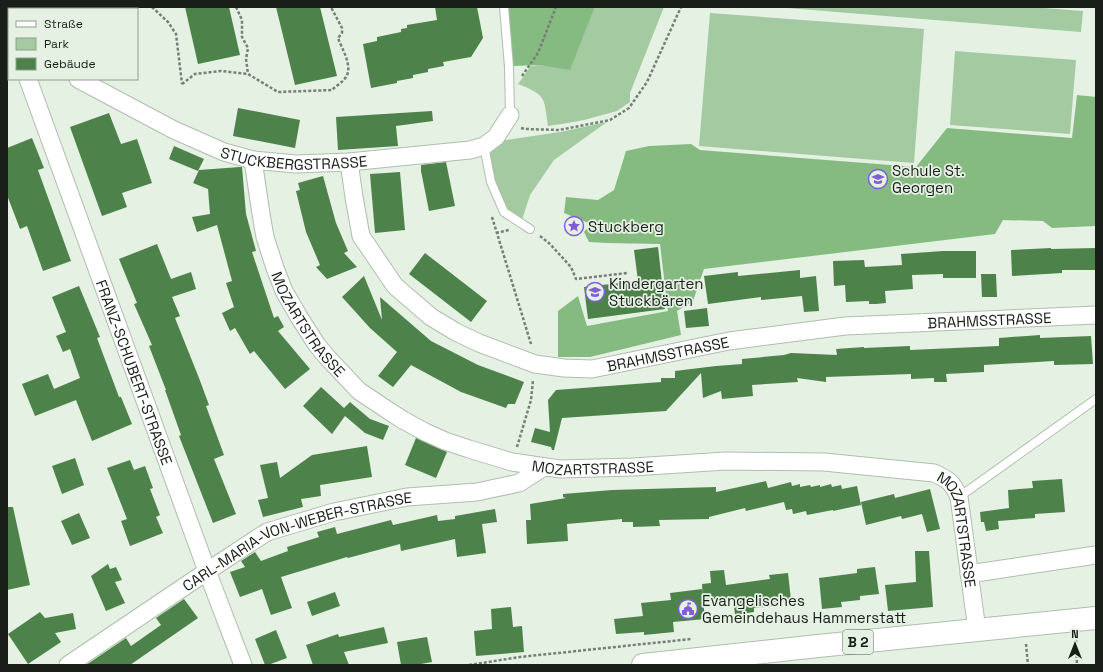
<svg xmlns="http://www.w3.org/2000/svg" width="1103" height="672" font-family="'Space Grotesk',sans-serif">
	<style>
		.green { fill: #a3caa0 }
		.forest { fill: #85bb80 }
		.building { fill: #4e824b }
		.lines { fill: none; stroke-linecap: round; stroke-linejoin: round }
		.service-casing { stroke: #b1bdb0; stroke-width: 10 }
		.minor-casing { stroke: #b1bdb0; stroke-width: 19 }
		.primary-casing { stroke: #b1bdb0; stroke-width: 24 }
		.path { stroke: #767f76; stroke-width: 2.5; stroke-dasharray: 3 2; stroke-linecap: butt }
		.service { stroke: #fff; stroke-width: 8 }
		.minor { stroke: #fff; stroke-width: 17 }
		.primary { stroke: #fff; stroke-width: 22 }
		.labels { text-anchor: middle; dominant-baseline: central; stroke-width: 3.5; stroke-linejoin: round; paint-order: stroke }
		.shield { fill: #e5f1e3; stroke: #565d56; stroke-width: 1 }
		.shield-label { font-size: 14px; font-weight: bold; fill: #191e19 }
		.street-label { font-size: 15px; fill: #191e19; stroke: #e5f1e3 }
		.poi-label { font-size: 15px; fill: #191e19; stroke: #e5f1e3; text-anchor: start }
	</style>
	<rect width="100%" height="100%" fill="#e5f1e3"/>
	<path class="green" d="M595 7H664L630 93V102L617 111 584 120 562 124 548 126C544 97 546 95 518 84L531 66 539 65 570 69Z
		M775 7H1030L1083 11 1081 32Z
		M710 13 924 29 914 163 699 146Z
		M955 51 1076 60 1070 134 950 125Z
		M607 122 554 160 530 195 522 220 506 211 494 182 488 151 499 141 560 132Z"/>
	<path class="forest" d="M508 7H595L570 70 539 65 513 66Z
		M1077 95 1096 97V226L1052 228 1043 221 1003 220 995 234 704 269 693 301 677 311 681 335 590 357H558V311L578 296 587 326 668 311 660 244 607 243 589 242 584 232 591 224 564 213 566 197 598 200 614 190 626 151 649 146 691 144 700 150 916 167 947 128 1072 138Z"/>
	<path class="building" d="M185 7H229L240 55 198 64Z
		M276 7H320L337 76 295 85Z
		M435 7H477L483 38 471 57 443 62 444 66 428 69V72L413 75V78L397 81V83L371 88 363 44 377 41V37L401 32V29L407 28V25L437 20Z
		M238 108 300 120 295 148 233 136Z
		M432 111 433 121 396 126 398 146 338 150 336 117Z
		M109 113 121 144 137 139 152 183 122 193 127 207 102 216 70 127Z
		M32 138 44 168 38 170 71 261 43 271 27 226 20 229 7 195V148Z
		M174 146 204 159 198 171 169 159Z
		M446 162 455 206 429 211 421 171V165Z
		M240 167H242L246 214 256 251 252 252 274 318 278 316 284 327 278 331 310 369 285 389 254 351 250 354 235 328 230 331 222 313 234 307 226 283 232 281 217 225 197 232 192 217 210 214 208 189 193 183 199 170Z
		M400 172 405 230 375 233 370 174Z
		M323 176 336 223 348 251 344 253 357 267 327 279 316 267 320 265 306 232 296 191 300 190 298 183Z
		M157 244 171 279 191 272 196 289 172 297 180 316 175 318 199 378 209 405 206 406 224 455 214 459 236 514 213 523 179 436 181 435 165 390H166L149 346 152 345 134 304 137 303 119 259Z
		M658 247 665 309 588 319 584 287 638 281 634 250Z
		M1051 248V249L1096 248V270H1062V273L1012 276 1011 250Z
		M943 251H976V278H943V274L912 275 913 289 885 291 886 303 876 304H869V301L846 302 845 285 834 286 833 261 864 260 865 267 902 265 901 254Z
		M425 253 487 301 471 322 409 274Z
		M800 270V278L816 276 819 311 804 312 802 296 761 300V297L708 304 704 276 738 272V276Z
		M981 274H996L997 297H982Z
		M364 276 382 320 380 297 431 341 478 365 524 382 515 404H508L506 408 461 392 411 365 393 387 378 376 397 352 370 328 342 297Z
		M79 286 100 337 97 338 119 397H121L132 424 92 441 76 400 35 416 22 384 48 374 54 389 80 378 70 349 63 352 56 336 66 332 52 297Z
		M707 308 709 326 686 328 684 311Z
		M1040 335V338L1091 336 1093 364 1054 365V361L984 365V372L946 374 947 382H934V378L911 379V374L826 377V382L797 378 798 382 752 385 753 396 722 399 721 391 703 398 701 373 666 411 562 418 554 450H552L551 447 531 442 535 428 550 432 548 400 556 390 661 382V378H675V371L683 370 716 366 742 364V359L784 355 791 353 837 355 836 349 864 347V348L910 346V350L999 346V338Z
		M321 387 344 408 350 402 370 419 389 426 383 440 365 433 345 416 332 434 303 406Z
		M416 438 447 452 436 478 405 465Z
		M367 446 372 477 320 485 321 496 301 499 303 507 263 517 258 500 268 498 260 465 277 462 280 478 312 455Z
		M75 458 84 485 62 494 52 466Z
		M130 460 134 470 145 466 153 488 150 489 160 515 156 517 163 533 130 546 121 521 127 519 107 468Z
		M1062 479 1065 512 1035 514V518L998 521 999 529 986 531 984 522H981L980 512 1009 508 1008 490 1033 488 1032 481Z
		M766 481 768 488 791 482 792 486 800 484V487L810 485 811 487 820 485V487L831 484 832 487 841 485 842 489 857 486 861 505 833 511V510L807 515 806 511 793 514 792 509 786 510 784 502 746 511 745 508 709 517V519L659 520 660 526 633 527V522H622V519L567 524 568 541 527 544 526 520H531L530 504 566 498 563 497V494L612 490 716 487V492Z
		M930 489 940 529 927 532 922 514 902 519 901 516 866 525 861 502 894 494 895 498Z
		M7 507H13L30 585 7 590Z
		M495 509 497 522 482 524 486 553 457 557 455 539 401 551 400 544 348 558 347 557 281 577 292 608 271 615 262 589 240 597 230 572 245 567 241 561 255 552 261 561 288 551 287 547 319 537 317 532 335 527 337 534 391 520 393 525 437 515 438 521 455 519V516Z
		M79 513 90 538 72 545 61 521Z
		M915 551H929L933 607 888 611 885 585 916 582Z
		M108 564 110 569 116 567 122 580 115 582 125 603 106 611 91 576Z
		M875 567 879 594 860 596V600L841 602 842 607 822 609 819 578 857 573V569Z
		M724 570 726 585 770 579 769 575 788 573 791 600 772 602 773 606 754 608V612L735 615 733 598 703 600 702 584 711 583 710 571Z
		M702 589 705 619 673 622 674 632 644 635V632L616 634 614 619 643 616 641 603 671 600 670 593Z
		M335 592 340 606 312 616 307 602Z
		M184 599 198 618 130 665H86L126 638 131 646 161 625 156 618Z
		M511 607 513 627 522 626 524 652 476 656 474 631 492 629 491 609Z
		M40 612 45 618 73 613 76 629 55 633 61 642 28 664 8 634Z
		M384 627 388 643 344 652 349 665H313L306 645 338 634 339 637Z
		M276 630 287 658 268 665H265L255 639Z
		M427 637 432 662 415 665H401L397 642Z"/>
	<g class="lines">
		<defs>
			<path id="service" d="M504 7 509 67 510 115
				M484 146 491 182 504 212 530 229
				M959 497 1096 399"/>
			<g id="minor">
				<path d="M7 41 9 42"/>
				<path id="s1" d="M28 79 207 571 243 665"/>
				<path id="s2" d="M78 79 174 130 224 152 253 160 296 164 349 162 470 150 484 146 496 137 510 115"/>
				<path id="s3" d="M253 160 261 214 265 237 275 268 284 291 299 317 317 345 327 357 359 391 383 407 403 420 425 432 445 441 469 449 512 462 560 469 633 467 726 461 824 462 934 473C949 480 952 482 959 497L977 630"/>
				<path id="s4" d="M349 162 354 197 361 236 395 286 431 317 456 332 479 343 535 364 564 368 592 369 729 341 845 326 1096 315"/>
				<path d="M969 574 1096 555"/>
				<path id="s5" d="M68 665 209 570 267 532 334 512 407 497 477 492 519 483 544 467"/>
			</g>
			<path id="primary" d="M643 665 818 646 1096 618"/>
		</defs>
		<use href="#service" class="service-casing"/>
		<use href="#minor" class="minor-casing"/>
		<use href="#primary" class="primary-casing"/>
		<path class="path" d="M73 7V9
			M152 7 168 22 176 34 182 84
			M236 7 242 20V37L248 48 246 59 248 74
			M522 76 538 53 556 7
			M182 84 195 74 221 71 248 74 278 92 332 90C336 86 343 82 346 77 353 66 342 49 338 38L342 33V28L332 9 333 7
			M521 128 525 129 559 130 610 120 629 108 647 82 681 7
			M492 217 531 344
			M496 233 509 230
			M540 236 550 244 571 267 576 279 627 273
			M517 447 531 400 533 380
			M1076 640 1077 665
			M1026 644 1028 665
			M469 665 520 657 691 639"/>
		<use href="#service" class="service"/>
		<use href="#minor" class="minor"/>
		<use href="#primary" class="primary"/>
	</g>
	<defs>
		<symbol id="school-ring" viewBox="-11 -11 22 22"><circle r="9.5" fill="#e5f1e3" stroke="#805ed8" stroke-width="1.5"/><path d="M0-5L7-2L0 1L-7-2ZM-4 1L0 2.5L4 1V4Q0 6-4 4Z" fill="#805ed8"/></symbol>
		<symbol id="sight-ring" viewBox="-11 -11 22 22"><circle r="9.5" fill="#e5f1e3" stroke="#805ed8" stroke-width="1.5"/><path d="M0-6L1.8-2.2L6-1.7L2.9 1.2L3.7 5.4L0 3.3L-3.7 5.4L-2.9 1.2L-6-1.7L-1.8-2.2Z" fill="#805ed8"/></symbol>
		<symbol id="civic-ring" viewBox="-11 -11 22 22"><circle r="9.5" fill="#e5f1e3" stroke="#805ed8" stroke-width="1.5"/><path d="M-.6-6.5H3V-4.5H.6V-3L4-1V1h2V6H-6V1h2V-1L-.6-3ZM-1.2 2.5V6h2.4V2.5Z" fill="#805ed8"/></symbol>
	</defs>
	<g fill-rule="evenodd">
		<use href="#school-ring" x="867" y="168" width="22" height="22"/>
		<use href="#sight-ring" x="563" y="215" width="22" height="22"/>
		<use href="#school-ring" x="584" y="281" width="22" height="22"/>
		<use href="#civic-ring" x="677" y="598" width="22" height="22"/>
	</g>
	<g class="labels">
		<rect class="shield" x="843" y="630" width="30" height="24" rx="3"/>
		<g class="shield-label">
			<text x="858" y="642">B 2</text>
		</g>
		<g class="street-label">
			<text stroke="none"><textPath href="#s2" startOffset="234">STUCKBERGSTRASSE</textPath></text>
			<text stroke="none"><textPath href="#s4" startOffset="756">BRAHMSSTRASSE</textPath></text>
			<text stroke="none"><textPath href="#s3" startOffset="176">MOZARTSTRASSE</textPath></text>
			<text stroke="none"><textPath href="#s4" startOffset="432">BRAHMSSTRASSE</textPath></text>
			<text stroke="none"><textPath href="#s1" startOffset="312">FRANZ-SCHUBERT-STRASSE</textPath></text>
			<text stroke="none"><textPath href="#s3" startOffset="512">MOZARTSTRASSE</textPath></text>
			<text stroke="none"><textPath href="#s3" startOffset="920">MOZARTSTRASSE</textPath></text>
			<text stroke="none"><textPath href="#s5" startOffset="264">CARL-MARIA-VON-WEBER-STRASSE</textPath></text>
		</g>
		<g class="poi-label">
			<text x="892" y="170">Schule St.<tspan x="892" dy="17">Georgen</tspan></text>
			<text x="588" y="226">Stuckberg</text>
			<text x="609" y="283">Kindergarten<tspan x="609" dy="17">Stuckbären</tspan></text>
			<text x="702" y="600">Evangelisches<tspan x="702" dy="17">Gemeindehaus Hammerstatt</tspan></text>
		</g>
	</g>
	<rect width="1103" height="672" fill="none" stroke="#191e19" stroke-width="16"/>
	<rect x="8" y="8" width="130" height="72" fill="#e5f1e3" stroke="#939d92"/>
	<rect x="16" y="21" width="20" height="6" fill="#ffffff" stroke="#939d92"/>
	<text x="44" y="28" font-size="12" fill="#191e19">Straße</text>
	<rect x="16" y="38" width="20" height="12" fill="#a3caa0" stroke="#939d92"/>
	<text x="44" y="48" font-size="12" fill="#191e19">Park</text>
	<rect x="16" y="58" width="20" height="12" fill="#4e824b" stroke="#939d92"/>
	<text x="44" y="68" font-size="12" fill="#191e19">Gebäude</text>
	<g transform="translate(1075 644)" stroke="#e5f1e3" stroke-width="3" paint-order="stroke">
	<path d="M0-3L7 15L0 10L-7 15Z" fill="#191e19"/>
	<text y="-6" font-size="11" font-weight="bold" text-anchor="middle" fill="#191e19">N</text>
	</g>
</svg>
